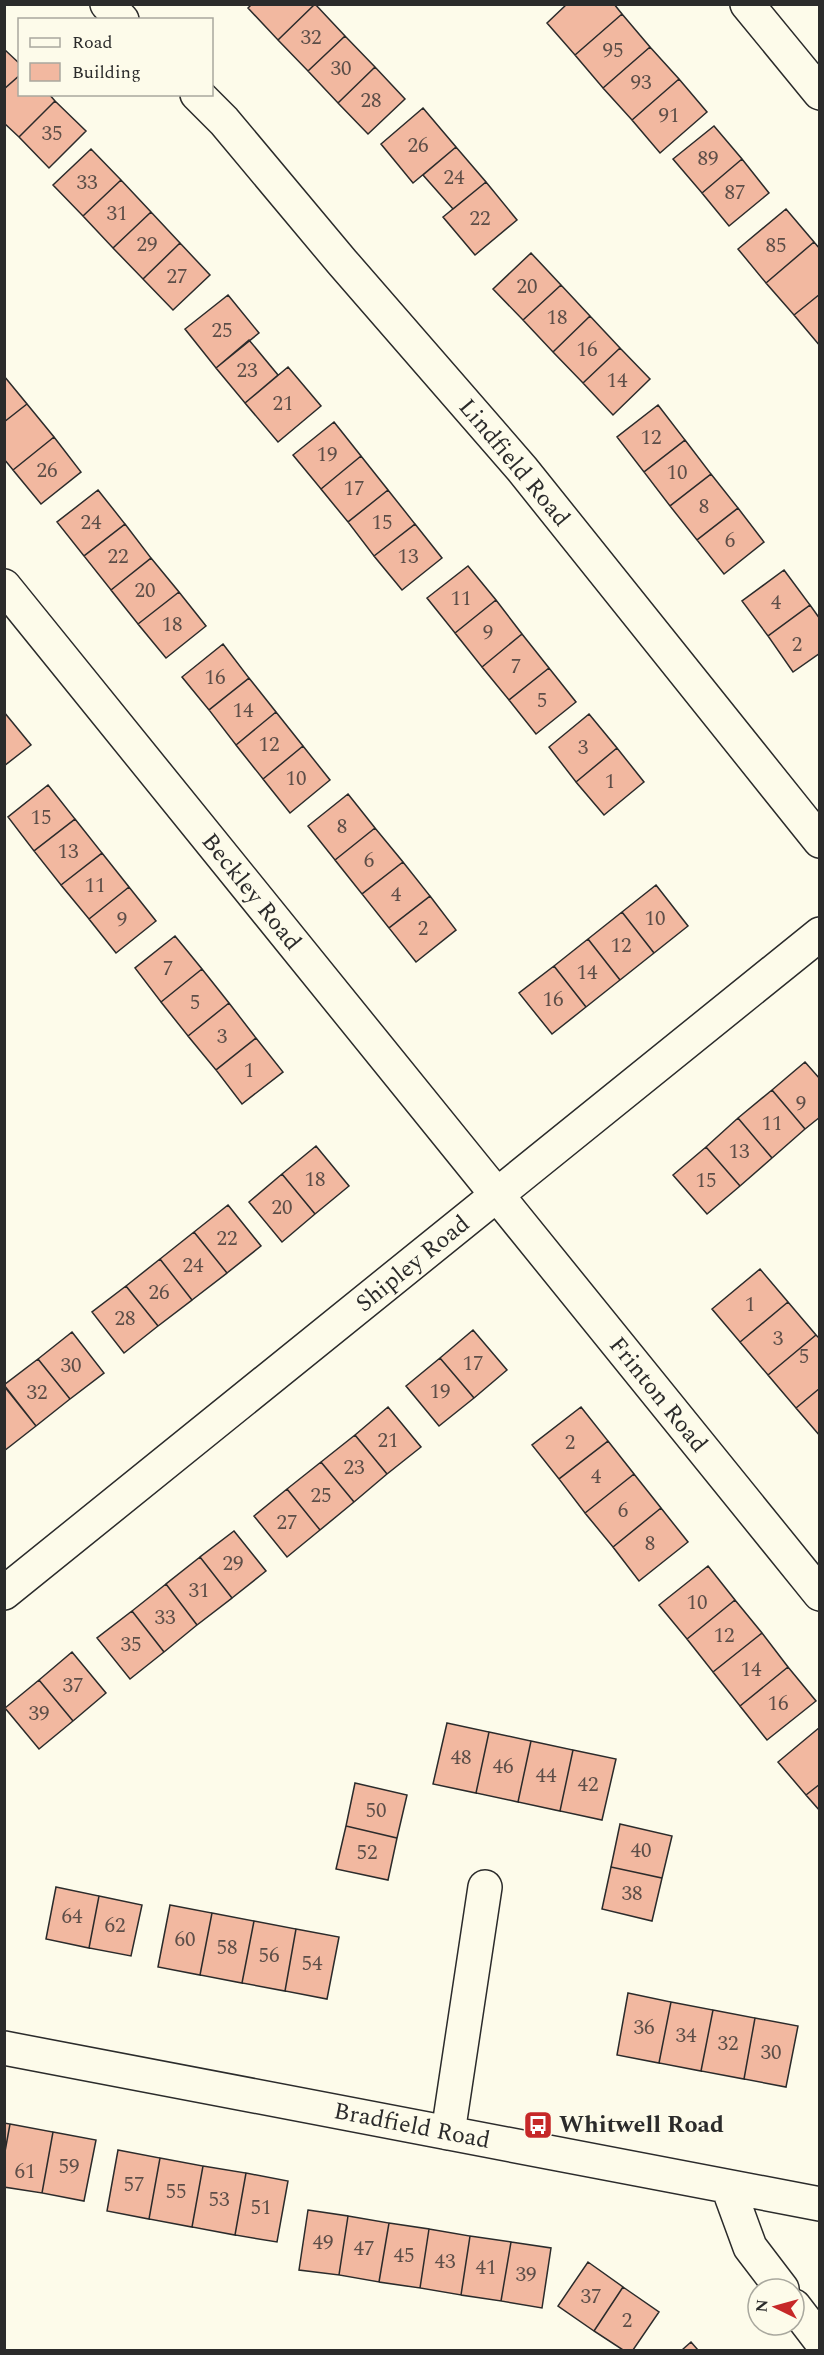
<svg xmlns="http://www.w3.org/2000/svg" width="824" height="2355" font-family="Spectral,serif">
	<style>
		.building { fill: #f2b8a0; stroke: #2b2b2b; stroke-width: 1.5 }
		.lines { fill: none; stroke-linecap: round; stroke-linejoin: round }
		.minor-casing { stroke: #2b2b2b; stroke-width: 36 }
		.minor { stroke: #fdfbea; stroke-width: 33 }
		.labels { text-anchor: middle; dominant-baseline: central; stroke-width: 4.5; stroke-linejoin: round; paint-order: stroke }
		.number-label { font-size: 21px; fill: #5d4e48 }
		.street-label { font-size: 24px; fill: #2b2b2b; stroke: #fdfbea }
		.poi-label { font-size: 24px; font-weight: bold; fill: #2b2b2b; stroke: #fdfbea; text-anchor: start }
	</style>
	<rect width="100%" height="100%" fill="#fdfbea"/>
	<!-- building -->
	<path class="building" d="M252,4H315L278,40L248,8Z
		M315,4L345,36L308,71L278,40Z
		M567,4H614L622,14L575,55L547,23Z
		M622,14L650,47L603,88L575,55Z
		M345,36L375,67L338,103L308,71Z
		M650,47L679,79L632,120L603,88Z
		M4,49L20,64V75L4,89Z
		M375,67L405,99L368,134L338,103Z
		M20,75V94H49L55,101L19,137L4,123V89Z
		M679,79L707,112L660,153L632,120Z
		M55,101L86,131L49,168L19,137Z
		M423,108L456,147L413,183L381,144Z
		M714,126L742,159L702,193L673,159Z
		M456,147L486,182L453,209L423,175Z
		M91,149L121,180L83,216L53,185Z
		M742,159L769,193L729,226L702,193Z
		M121,180L151,212L113,248L83,216Z
		M486,182L517,220L475,255L443,217Z
		M786,209L814,242L766,283L738,249Z
		M151,212L180,243L143,279L113,248Z
		M814,242L820,249V294L794,315L766,283Z
		M180,243L210,275L173,310L143,279Z
		M531,253L561,285L523,320L493,289Z
		M561,285L590,316L553,352L523,320Z
		M820,294V346L794,315Z
		M228,295L259,333L216,368L185,329Z
		M590,316L620,348L583,383L553,352Z
		M249,340L278,375L245,403L216,368Z
		M620,348L650,379L613,415L583,383Z
		M288,367L321,406L278,442L245,403Z
		M4,376L27,404L4,422Z
		M27,404L54,437L13,470L4,459V422Z
		M658,405L685,440L644,472L617,437Z
		M334,422L361,456L321,489L293,455Z
		M54,437L81,472L41,504L13,470Z
		M685,440L711,474L670,506L644,472Z
		M361,456L388,490L348,522L321,489Z
		M711,474L738,508L697,540L670,506Z
		M98,490L125,524L84,556L57,522Z
		M388,490L415,524L374,556L348,522Z
		M738,508L764,542L724,574L697,540Z
		M125,524L151,558L111,590L84,556Z
		M415,524L442,558L402,590L374,556Z
		M151,558L179,592L138,624L111,590Z
		M468,566L496,600L455,633L427,598Z
		M784,570L810,605L768,636L742,601Z
		M179,592L206,626L166,658L138,624Z
		M496,600L522,634L482,667L455,633Z
		M810,605L820,619V653L793,672L768,636Z
		M522,634L549,668L509,700L482,667Z
		M223,644L249,678L209,710L182,677Z
		M549,668L576,702L536,734L509,700Z
		M249,678L276,712L236,745L209,710Z
		M4,712L31,745L4,766Z
		M276,712L303,746L263,779L236,745Z
		M589,714L617,748L576,782L549,747Z
		M303,746L330,780L290,813L263,779Z
		M617,748L644,782L604,815L576,782Z
		M48,785L75,819L34,851L8,817Z
		M348,794L375,828L335,860L308,826Z
		M75,819L102,853L61,885L34,851Z
		M375,828L403,862L362,894L335,860Z
		M102,853L129,887L89,919L61,885Z
		M403,862L430,896L389,928L362,894Z
		M656,885L688,926L654,953L622,912Z
		M129,887L156,921L116,953L89,919Z
		M430,896L456,930L416,962L389,928Z
		M622,912L654,953L620,980L588,939Z
		M175,936L202,969L161,1002L135,968Z
		M588,939L620,980L586,1007L554,966Z
		M554,966L586,1007L552,1034L519,993Z
		M202,969L229,1003L188,1036L161,1002Z
		M229,1003L256,1038L216,1070L188,1036Z
		M256,1038L283,1072L242,1104L216,1070Z
		M805,1062L820,1079V1117L805,1129L772,1090Z
		M772,1090L805,1129L772,1158L738,1118Z
		M738,1118L772,1158L740,1186L706,1147Z
		M316,1146L349,1186L315,1214L282,1174Z
		M706,1147L740,1186L707,1214L673,1175Z
		M282,1174L315,1214L282,1242L249,1202Z
		M228,1205L261,1246L227,1273L194,1232Z
		M194,1232L227,1273L192,1300L160,1259Z
		M160,1259L192,1300L158,1326L126,1286Z
		M760,1269L788,1302L740,1342L712,1309Z
		M126,1286L158,1326L124,1353L92,1312Z
		M788,1302L816,1335L768,1375L740,1342Z
		M473,1330L507,1370L474,1398L440,1358Z
		M72,1332L104,1373L70,1399L38,1359Z
		M816,1335L820,1339V1388L796,1408L768,1375Z
		M440,1358L474,1398L439,1426L406,1386Z
		M38,1359L70,1399L36,1426L4,1385Z
		M4,1386L36,1426L4,1451Z
		M820,1388V1436L796,1408Z
		M388,1407L421,1447L387,1474L355,1435Z
		M581,1407L608,1441L559,1479L532,1445Z
		M355,1435L387,1474L354,1502L321,1462Z
		M608,1441L634,1474L585,1513L559,1479Z
		M321,1462L354,1502L320,1530L287,1489Z
		M634,1474L661,1508L613,1547L585,1513Z
		M287,1489L320,1530L287,1557L254,1516Z
		M661,1508L688,1542L639,1581L613,1547Z
		M234,1531L266,1571L232,1598L200,1557Z
		M200,1557L232,1598L197,1625L166,1584Z
		M708,1566L735,1600L687,1639L659,1605Z
		M166,1584L197,1625L164,1652L132,1611Z
		M735,1600L762,1633L713,1672L687,1639Z
		M132,1611L164,1652L130,1679L97,1638Z
		M762,1633L788,1667L740,1706L713,1672Z
		M72,1652L106,1693L73,1721L39,1680Z
		M788,1667L816,1701L767,1740L740,1706Z
		M39,1680L73,1721L39,1749L5,1708Z
		M447,1723L489,1732L476,1793L433,1784Z
		M820,1727V1784L806,1795L778,1762Z
		M489,1732L531,1741L518,1802L476,1793Z
		M531,1741L573,1750L560,1811L518,1802Z
		M573,1750L616,1759L602,1820L560,1811Z
		M355,1783L407,1795L397,1838L346,1826Z
		M820,1784V1811L806,1795Z
		M620,1824L672,1836L662,1878L611,1867Z
		M346,1826L397,1838L388,1880L336,1869Z
		M611,1867L662,1878L652,1921L602,1909Z
		M56,1887L99,1896L89,1948L46,1939Z
		M99,1896L142,1905L131,1956L89,1948Z
		M170,1905L212,1913L200,1975L158,1967Z
		M212,1913L254,1921L242,1983L200,1975Z
		M254,1921L296,1929L285,1991L242,1983Z
		M296,1929L339,1937L327,1999L285,1991Z
		M628,1993L671,2002L659,2063L617,2055Z
		M671,2002L713,2010L701,2071L659,2063Z
		M713,2010L755,2018L744,2079L701,2071Z
		M755,2018L798,2026L786,2087L744,2079Z
		M4,2123L10,2124L4,2157Z
		M10,2124L53,2132L42,2193L4,2187V2157Z
		M53,2132L96,2140L84,2201L42,2193Z
		M118,2150L160,2158L149,2219L107,2211Z
		M160,2158L203,2166L192,2227L149,2219Z
		M203,2166L246,2173L235,2235L192,2227Z
		M246,2173L288,2181L277,2242L235,2235Z
		M308,2210L348,2216L339,2275L299,2270Z
		M348,2216L389,2223L379,2282L339,2275Z
		M389,2223L429,2229L420,2288L379,2282Z
		M429,2229L470,2236L461,2295L420,2288Z
		M470,2236L511,2242L501,2301L461,2295Z
		M511,2242L551,2248L542,2308L501,2301Z
		M588,2262L623,2287L594,2331L558,2306Z
		M623,2287L659,2312L633,2350H623L594,2331Z
		M691,2342L698,2350H682Z"/>
	<g class="lines">
		<!-- minor casing -->
		<g class="minor-casing">
			<path id="minor" d="M107,4L122,20
				M747,4L820,93
				M197,94L224,121L342,262L522,469L820,841
				M4,586L820,1594
				M4,1593L820,934
				M4,2048L820,2204
				M448,2133L485,1887
				M728,2187L750,2247L782,2289
				M794,2306L820,2340"/>
		</g>
		<!-- minor -->
		<use href="#minor" class="minor"/>
	</g>
	<!-- icons -->
	<defs>
		<g id="bus-square" transform="scale(1.5)"><rect x="-9" y="-9" width="18" height="18" rx="4" fill="#c62828" stroke="#fdfbea"/><path d="M-5-6H5V4H4V6H2V4H-2V6H-4V4H-5ZM-3.5-4V0h7V-4ZM-3.5 1.2v1.5H-2V1.2ZM2 1.2v1.5H3.5V1.2Z" fill="#fff"/></g>
	</defs>
	<g fill-rule="evenodd">
		<use href="#bus-square" x="538" y="2125"/>
	</g>
	<g class="labels">
		<!-- number labels -->
		<g class="number-label">
			<text x="311" y="38">32</text>
			<text x="613" y="51">95</text>
			<text x="341" y="69">30</text>
			<text x="641" y="83">93</text>
			<text x="371" y="101">28</text>
			<text x="669" y="116">91</text>
			<text x="52" y="134">35</text>
			<text x="418" y="146">26</text>
			<text x="708" y="159">89</text>
			<text x="454" y="178">24</text>
			<text x="87" y="183">33</text>
			<text x="735" y="193">87</text>
			<text x="117" y="214">31</text>
			<text x="480" y="219">22</text>
			<text x="147" y="245">29</text>
			<text x="776" y="246">85</text>
			<text x="177" y="277">27</text>
			<text x="527" y="287">20</text>
			<text x="557" y="318">18</text>
			<text x="222" y="331">25</text>
			<text x="587" y="350">16</text>
			<text x="247" y="371">23</text>
			<text x="617" y="381">14</text>
			<text x="283" y="404">21</text>
			<text x="651" y="438">12</text>
			<text x="327" y="455">19</text>
			<text x="47" y="471">26</text>
			<text x="677" y="473">10</text>
			<text x="354" y="489">17</text>
			<text x="704" y="507">8</text>
			<text x="91" y="523">24</text>
			<text x="382" y="523">15</text>
			<text x="730" y="541">6</text>
			<text x="118" y="557">22</text>
			<text x="408" y="557">13</text>
			<text x="145" y="591">20</text>
			<text x="461" y="599">11</text>
			<text x="776" y="603">4</text>
			<text x="172" y="625">18</text>
			<text x="488" y="633">9</text>
			<text x="797" y="645">2</text>
			<text x="516" y="667">7</text>
			<text x="215" y="678">16</text>
			<text x="542" y="701">5</text>
			<text x="243" y="711">14</text>
			<text x="269" y="745">12</text>
			<text x="583" y="748">3</text>
			<text x="296" y="779">10</text>
			<text x="610" y="782">1</text>
			<text x="41" y="818">15</text>
			<text x="342" y="827">8</text>
			<text x="68" y="852">13</text>
			<text x="369" y="861">6</text>
			<text x="95" y="886">11</text>
			<text x="396" y="895">4</text>
			<text x="655" y="919">10</text>
			<text x="122" y="920">9</text>
			<text x="423" y="929">2</text>
			<text x="621" y="946">12</text>
			<text x="168" y="969">7</text>
			<text x="587" y="973">14</text>
			<text x="553" y="1000">16</text>
			<text x="195" y="1003">5</text>
			<text x="222" y="1037">3</text>
			<text x="249" y="1071">1</text>
			<text x="801" y="1104">9</text>
			<text x="772" y="1124">11</text>
			<text x="739" y="1152">13</text>
			<text x="315" y="1180">18</text>
			<text x="706" y="1181">15</text>
			<text x="282" y="1208">20</text>
			<text x="227" y="1239">22</text>
			<text x="193" y="1266">24</text>
			<text x="159" y="1293">26</text>
			<text x="750" y="1305">1</text>
			<text x="125" y="1319">28</text>
			<text x="778" y="1339">3</text>
			<text x="804" y="1357">5</text>
			<text x="473" y="1364">17</text>
			<text x="71" y="1366">30</text>
			<text x="440" y="1392">19</text>
			<text x="37" y="1393">32</text>
			<text x="388" y="1441">21</text>
			<text x="570" y="1443">2</text>
			<text x="354" y="1468">23</text>
			<text x="596" y="1477">4</text>
			<text x="321" y="1496">25</text>
			<text x="623" y="1511">6</text>
			<text x="287" y="1523">27</text>
			<text x="650" y="1544">8</text>
			<text x="233" y="1564">29</text>
			<text x="199" y="1591">31</text>
			<text x="697" y="1603">10</text>
			<text x="165" y="1618">33</text>
			<text x="724" y="1636">12</text>
			<text x="131" y="1645">35</text>
			<text x="751" y="1670">14</text>
			<text x="73" y="1686">37</text>
			<text x="778" y="1704">16</text>
			<text x="39" y="1714">39</text>
			<text x="461" y="1758">48</text>
			<text x="503" y="1767">46</text>
			<text x="546" y="1776">44</text>
			<text x="588" y="1785">42</text>
			<text x="376" y="1811">50</text>
			<text x="641" y="1851">40</text>
			<text x="367" y="1853">52</text>
			<text x="632" y="1894">38</text>
			<text x="72" y="1917">64</text>
			<text x="115" y="1926">62</text>
			<text x="185" y="1940">60</text>
			<text x="227" y="1948">58</text>
			<text x="269" y="1956">56</text>
			<text x="312" y="1964">54</text>
			<text x="644" y="2028">36</text>
			<text x="686" y="2036">34</text>
			<text x="728" y="2044">32</text>
			<text x="771" y="2053">30</text>
			<text x="69" y="2167">59</text>
			<text x="25" y="2172">61</text>
			<text x="134" y="2185">57</text>
			<text x="176" y="2192">55</text>
			<text x="219" y="2200">53</text>
			<text x="261" y="2208">51</text>
			<text x="323" y="2243">49</text>
			<text x="364" y="2249">47</text>
			<text x="404" y="2256">45</text>
			<text x="445" y="2262">43</text>
			<text x="486" y="2268">41</text>
			<text x="526" y="2275">39</text>
			<text x="591" y="2297">37</text>
			<text x="627" y="2321">2</text>
		</g>
		<!-- street labels -->
		<g class="street-label">
			<text transform="translate(514 463) rotate(50)">Lindfield Road</text>
			<text transform="translate(251 892) rotate(51)">Beckley Road</text>
			<text transform="translate(413 1264) rotate(-39)">Shipley Road</text>
			<text transform="translate(658 1395) rotate(51)">Frinton Road</text>
			<text transform="translate(412 2126) rotate(11)">Bradfield Road</text>
		</g>
		<!-- poi labels -->
		<g class="poi-label">
			<text x="559" y="2125">Whitwell Road</text>
		</g>
	</g>
	<!-- border -->
	<rect width="824" height="2355" fill="none" stroke="#2b2b2b" stroke-width="12"/>
	<!-- legend -->
	<rect x="18" y="18" width="195" height="78" fill="#fdfbea" stroke="#a9a89e" stroke-width="1.5"/>
	<rect x="30" y="38" width="30" height="9" fill="#fdfbea" stroke="#a9a89e" stroke-width="1.5"/>
	<text x="72" y="48" font-size="18" fill="#2b2b2b">Road</text>
	<rect x="30" y="63" width="30" height="18" fill="#f2b8a0" stroke="#a9a89e" stroke-width="1.5"/>
	<text x="72" y="78" font-size="18" fill="#2b2b2b">Building</text>
	<!-- north arrow -->
	<g transform="translate(776 2307) rotate(275)"><circle r="28" fill="#fdfbea" stroke="#a9a89e" stroke-width="1.5"/>
	<path d="M0-4.5L10 22L0 15L-10 22Z" fill="#c62828"/>
	<text y="-9" font-size="16" font-weight="bold" text-anchor="middle" fill="#2b2b2b">N</text>
	</g>
</svg>
